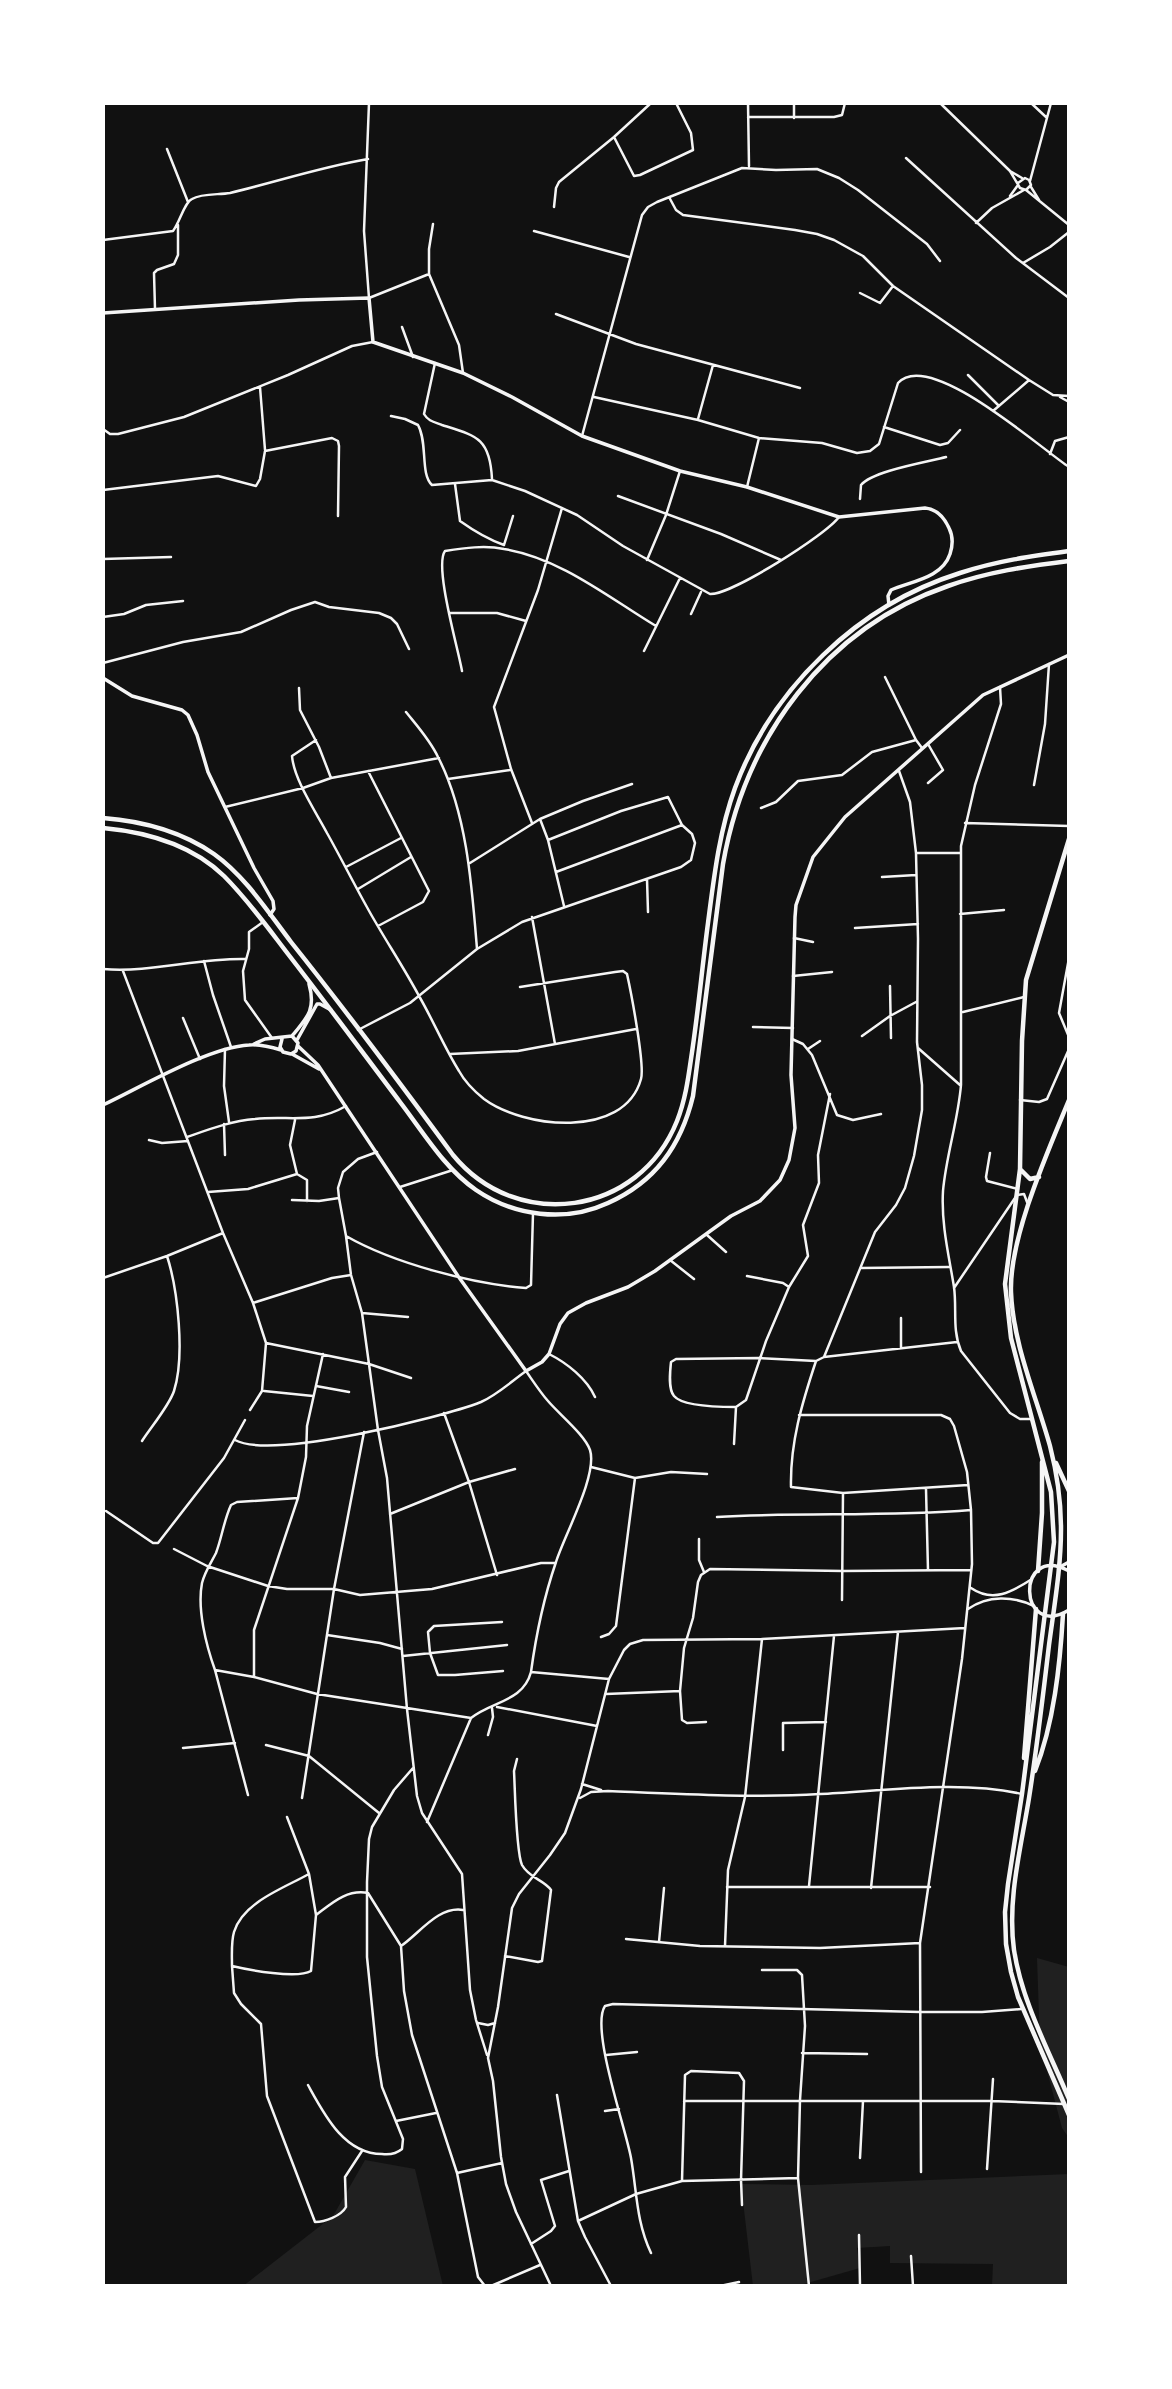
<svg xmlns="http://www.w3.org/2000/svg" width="1172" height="2389" font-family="'IBM Plex Sans',sans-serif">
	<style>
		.green { fill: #202020 }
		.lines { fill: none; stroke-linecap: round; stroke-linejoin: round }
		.minor { stroke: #f5f5f5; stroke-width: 2.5 }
		.tertiary { stroke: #f5f5f5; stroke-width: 3.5 }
		.secondary { stroke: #f5f5f5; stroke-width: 3.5 }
		.primary { stroke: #f5f5f5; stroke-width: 4.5 }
		.trunk { stroke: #f5f5f5; stroke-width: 4.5 }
	</style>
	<rect width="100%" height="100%" fill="#111"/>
	<!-- green -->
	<path class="green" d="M1037,1958L1069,1967V2138L1062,2128L1040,2044Z
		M365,2160L415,2169L443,2286H243L333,2216Z
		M1069,2174V2286H992L993,2264L890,2263V2246L857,2248L860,2268L797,2286H753L741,2184L811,2185Z"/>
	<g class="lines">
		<!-- minor -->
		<path class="minor" d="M369,103L364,231L369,298L429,274L459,345L463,373
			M748,103L749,166
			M794,103V118
			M940,103L1010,171L1020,188L1026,190L1031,185L1029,180L1025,178L1018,183
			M1031,103L1046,117
			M748,117H834L842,115L845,103
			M614,137L634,176L640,175L693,150L691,133L676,103
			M167,149L188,202
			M906,158L1016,258L1069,298
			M1010,171L1022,178
			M1030,181L1051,103
			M1031,187L1039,200
			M1026,190L1069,225
			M1010,196L1018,185
			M669,197L676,210L683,215L795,230L817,234L834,240L863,256L893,286L1029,380L1053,395L1069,396
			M554,207L556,188L559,182L614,137L651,103
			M976,223L992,208L1024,190
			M534,231L629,257
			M103,240L173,231C180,222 184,203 192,199C202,193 219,195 230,193C276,182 321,167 368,159
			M1023,263L1050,247L1069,232
			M429,274V249L433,224
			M860,293L880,303L893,286
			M155,309L154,273L157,270L174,264L178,255V225
			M556,314L636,344L800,388
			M402,327L413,357
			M435,363L424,414C428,421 434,422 442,425C477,436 490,438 492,479
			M968,375L999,406
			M260,387L265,450
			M594,397L698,420L759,438L822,443L857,453L870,451L879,444L898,383C929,348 1040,448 1069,467
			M1060,397L1069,402
			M993,411L1028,381
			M391,416L405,419L418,425C428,443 420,474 432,485L492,480L525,491L577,515L623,546L710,594C731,595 826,535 839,517
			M698,419L713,365
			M884,427L940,445L948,443L960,430
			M103,429L110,434H118L184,417L288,375L352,346L373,342
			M582,436L642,215L648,207L657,202L742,168L776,170L817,169L839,178L858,190L927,244L940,261
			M1050,454L1055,441L1069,437
			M455,484L460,521C474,531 487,539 504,545
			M747,487L759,438
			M103,490L218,476L256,486L260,479L265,451L332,438L338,441L339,446L338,516
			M618,496L721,534L781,560
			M860,499L861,485C872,471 927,462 946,457
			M504,545L513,516
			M103,559L171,557
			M647,560L666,515L680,471
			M450,613H497L526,621
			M691,614L701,592
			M103,617L124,614L146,605L183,601
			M644,651L680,578
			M103,663L183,642L241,632L291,610L315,602L329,607L379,613L391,618L397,624L409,649
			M462,671C458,648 434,566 445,551C464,548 485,545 504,549C560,558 608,597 656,626
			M885,677L916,740L922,748
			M1000,687L1001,704L975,785L961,846V1085C958,1121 946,1156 943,1191C941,1224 949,1256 954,1287C957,1309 952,1330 961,1351L1010,1413L1020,1419H1032
			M299,688L300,710L319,747L331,778
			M406,712C418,727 430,740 438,757C467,813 472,887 477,949
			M316,740L292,756C294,780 316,812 327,833C341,858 354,884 368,909C384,938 403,966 419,996C433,1020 444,1047 459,1071C465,1082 474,1091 484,1099C523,1128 624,1140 641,1079C645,1065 631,992 627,974L623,971L615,972L520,987
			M928,744L943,770L928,783
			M368,771L429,891L423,902L378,926
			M448,779L510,770
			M1034,785L1045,724L1049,664
			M225,807L303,788L331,778L439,758
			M761,808L776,802L798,781L842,775L872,752L916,740
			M540,819L548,840L564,906
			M532,823L511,769L494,707L538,590L562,508
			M965,823L1069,826
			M916,853H961
			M470,863L540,819L583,801L632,784
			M346,867L401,838
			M556,872L682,825
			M882,877L916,875
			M647,879L648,912
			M358,889L411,857
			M960,914L1004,910
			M532,917L555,1044
			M263,922L249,932V949L243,971L245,1000L272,1038
			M855,928L918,924
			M794,938L813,942
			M1069,958L1059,1013L1069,1037
			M204,961L213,995L231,1047
			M103,969C151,973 197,958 245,959
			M123,971L223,1233L253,1303L266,1343L262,1391L250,1410
			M793,976L832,972
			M890,986L891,1038
			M963,1012L1024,997
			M183,1018L200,1059
			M753,1027L793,1028
			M358,1030L410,1003L477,949L522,922L681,867L691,860L695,843L692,834L682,825L668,797L621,811L548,840
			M862,1036L890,1016L916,1002
			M792,1039L803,1044L812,1055L837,1115L853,1120L881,1114
			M918,1048L960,1085
			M225,1049L224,1086L229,1122
			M808,1049L820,1041
			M450,1054L518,1051L636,1029
			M1020,1100L1039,1102L1047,1099L1069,1049
			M295,1120L290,1145L297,1174
			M224,1124L225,1155
			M187,1137C210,1129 231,1121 255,1119C289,1115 313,1125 346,1106
			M149,1140L162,1143L188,1141
			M377,1152L358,1159L343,1172L338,1188L339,1198L346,1236L351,1275L362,1313L378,1430L387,1478L407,1709L417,1796L422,1813L462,1874L470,1990L476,2020L487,2055
			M990,1153L986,1177L987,1181L1018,1189
			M400,1187L453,1170
			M208,1192L248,1189L297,1174L307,1180V1201
			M292,1200L319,1201L339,1198
			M707,1235L726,1252
			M346,1236C393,1263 472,1284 526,1288L531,1285L533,1213
			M670,1260L694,1279
			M861,1268L949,1267
			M747,1276L783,1283L789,1287L766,1341L746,1400L736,1407C723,1407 683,1407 674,1396C668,1389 670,1372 671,1362L676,1359L759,1358L816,1361L824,1357L957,1342
			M103,1278L167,1256L223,1233
			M789,1287L808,1256L803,1225L819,1183L818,1155L830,1094
			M954,1288L1017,1195L1024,1194L1027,1202
			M253,1303L332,1278L351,1275
			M362,1313L408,1317
			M901,1318V1348
			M266,1343L369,1364L411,1378
			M323,1354L307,1426L306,1457L298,1498L254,1630V1677L317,1694L471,1718
			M549,1354C567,1363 587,1379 595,1397
			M824,1357L875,1232L896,1205L905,1188L914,1156L922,1110V1085L917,1042L918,939L916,853L910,802L899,771
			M816,1361C802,1403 790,1443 791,1487L843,1493L968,1485
			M316,1386L349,1392
			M264,1391L313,1396
			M444,1413L469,1482L497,1575
			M799,1415H941L950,1419L954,1426L967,1472L971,1510L972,1564L962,1659L920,1943L921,2172
			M235,1440C271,1460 440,1418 481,1402C497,1395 512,1381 526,1371C533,1381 540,1392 548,1401C559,1414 585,1435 590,1450C598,1475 564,1536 556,1562C544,1597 536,1635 531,1672
			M142,1441C151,1427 169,1406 174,1391C185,1357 178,1290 167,1256
			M734,1444L736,1407
			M591,1467L635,1478L671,1472L707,1474
			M926,1489L928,1570
			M106,1511L153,1543H158L224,1458L245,1420
			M390,1514L469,1482L515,1469
			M717,1517C802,1512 887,1517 971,1510
			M699,1539V1560L704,1572
			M174,1549L207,1566L268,1586L287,1589H334L360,1595L432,1589L541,1563H555
			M971,1588C993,1603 1012,1592 1032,1579
			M842,1600L843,1493
			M968,1609C988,1595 1013,1596 1034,1606
			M502,1622L434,1626L428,1632L430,1653L438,1675H455L503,1671
			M327,1635L380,1643L402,1649
			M601,1637L609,1634L616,1626L635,1478
			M403,1656L507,1645
			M215,1670L248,1795
			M254,1677L215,1670C206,1645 197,1609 202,1583C205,1571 211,1563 216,1553C222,1537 224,1520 231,1505L237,1502L298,1498
			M680,1691L682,1720L687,1723L706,1722
			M606,1694L680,1691L684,1648L693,1618L698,1582L701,1575L710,1569L843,1571L971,1570
			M497,1707L597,1726
			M488,1735L493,1717L492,1708
			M266,1745L309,1756L379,1813
			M183,1748L235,1743
			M783,1750V1723L826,1722
			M582,1784L601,1790
			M302,1798L334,1589L364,1432
			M580,1798L591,1792L608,1791C679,1794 749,1798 820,1794C882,1791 962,1780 1022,1794
			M287,1817L309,1874L316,1915L311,1971C297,1979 249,1970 232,1966C232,1955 231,1942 234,1932C243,1902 284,1888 309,1874
			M427,1822L471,1718C492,1701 523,1702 531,1672L609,1679
			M809,1886L834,1636
			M727,1887H930
			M871,1888L898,1632
			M463,1910C438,1906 420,1933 401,1946L404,1991L412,2035L457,2173L478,2277L485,2286
			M316,1915C332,1903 347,1889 368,1893L401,1946
			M626,1939L700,1946L820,1948L920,1943
			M659,1942L664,1888
			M725,1946L728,1870L745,1797L762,1639
			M505,1956L538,1962L542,1961L551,1890C544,1880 529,1878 522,1865C516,1852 515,1789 514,1771L517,1759
			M232,1966L234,1993L241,2004L261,2024L267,2096L315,2222C325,2222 341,2216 346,2207L345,2177L362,2151
			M762,1970H797L802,1975L805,2026L800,2100L798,2178L809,2286
			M478,2023L488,2025L495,2023
			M802,2053L867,2054
			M606,2055L637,2052
			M308,2085C324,2114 344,2154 382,2154C390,2155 396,2154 402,2149L403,2139L382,2087L377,2056L367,1957V1882L369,1839L372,1827L394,1790L413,1768
			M557,2095L578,2221L585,2237L611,2286
			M684,2101H992L1064,2104
			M605,2111L619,2109
			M396,2121L436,2113
			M860,2158L863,2101
			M987,2169L993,2079
			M457,2173L502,2163
			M682,2181L685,2075L691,2071L739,2073L744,2081L741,2180L742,2205
			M578,2221L636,2194L682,2181L798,2178
			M859,2235L860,2286
			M531,2244L551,2231L555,2226L541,2180L569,2171
			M651,2253C636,2221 637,2192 631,2158C626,2129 590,2028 605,2006L613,2004L920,2012H982L1021,2009
			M911,2256L913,2286
			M491,2286L540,2265
			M551,2286L516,2212L506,2184L501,2157L493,2081L488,2058L498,2007L512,1908L519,1894L550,1855L565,1833L581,1789L609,1679L624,1650L630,1644L643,1640L762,1639L965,1628
			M720,2286L739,2282"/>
		<!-- tertiary -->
		<path class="tertiary" d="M103,313L299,300L369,298L373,342L463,373L512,397L582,436L680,471L747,487L839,517L925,508C936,509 944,517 949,528C953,536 953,545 950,554C942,578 912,581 891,590L888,596L889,605
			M103,678L132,696L182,710L188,715L197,735L208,772L254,868L273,901L274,909L270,915
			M292,1036C308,1017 316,1009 309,984
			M297,1040L317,1004H320L331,1010
			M254,1044L265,1039L292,1036L298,1043L296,1051L291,1054L283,1052L280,1047L282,1039
			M298,1046L318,1065L458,1276L526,1371L542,1362L549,1354L560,1324L568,1313L586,1303L628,1287L655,1271L731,1216L760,1201L780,1180L789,1160L795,1128L791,1075L795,917L796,905L813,857L845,817L983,695L1069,655
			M292,1054L319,1069
			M103,1105C141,1087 209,1047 249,1045C259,1044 271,1047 281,1050
			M1060,1567L1069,1562"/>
		<!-- secondary -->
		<path class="secondary" d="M1069,1571C1015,1542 1018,1641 1069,1610"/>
		<!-- primary -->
		<path class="primary" d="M1069,839L1026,980L1022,1041L1020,1169L1005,1284L1011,1338L1051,1492L1054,1542L1022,1794L1008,1884L1005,1912L1006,1944L1011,1972L1018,1997L1069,2115
			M1069,1100C1048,1151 1009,1238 1011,1292C1013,1344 1036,1396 1050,1446C1057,1473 1061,1501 1061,1529C1061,1568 1054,1607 1049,1645C1043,1696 1037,1747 1029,1798C1021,1848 1007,1899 1014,1950C1022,2002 1049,2051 1069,2099
			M1021,1170L1030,1179L1039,1177
			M1056,1463L1069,1491
			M1038,1571L1042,1513V1462
			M1024,1758L1036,1609
			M1035,1771C1054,1723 1060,1665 1063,1614"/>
		<!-- trunk -->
		<path class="trunk" d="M103,818C142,821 181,831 214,854C245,876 268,912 291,942C347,1012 400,1083 453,1155C517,1233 639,1216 677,1121C685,1101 688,1080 691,1059C698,1014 702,968 708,923C714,877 719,832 735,788C772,688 858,605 960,573C996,561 1032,556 1069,551
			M103,828C146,832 192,845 224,876C248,900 268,928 288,954C326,1003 363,1053 400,1102C423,1132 445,1169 476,1190C514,1216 565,1223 608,1203C655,1182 681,1146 693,1096L723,864C745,738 825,628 948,586C987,572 1028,566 1069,561"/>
	</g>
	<!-- border -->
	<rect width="1172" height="2389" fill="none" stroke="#ffffff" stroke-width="210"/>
</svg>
